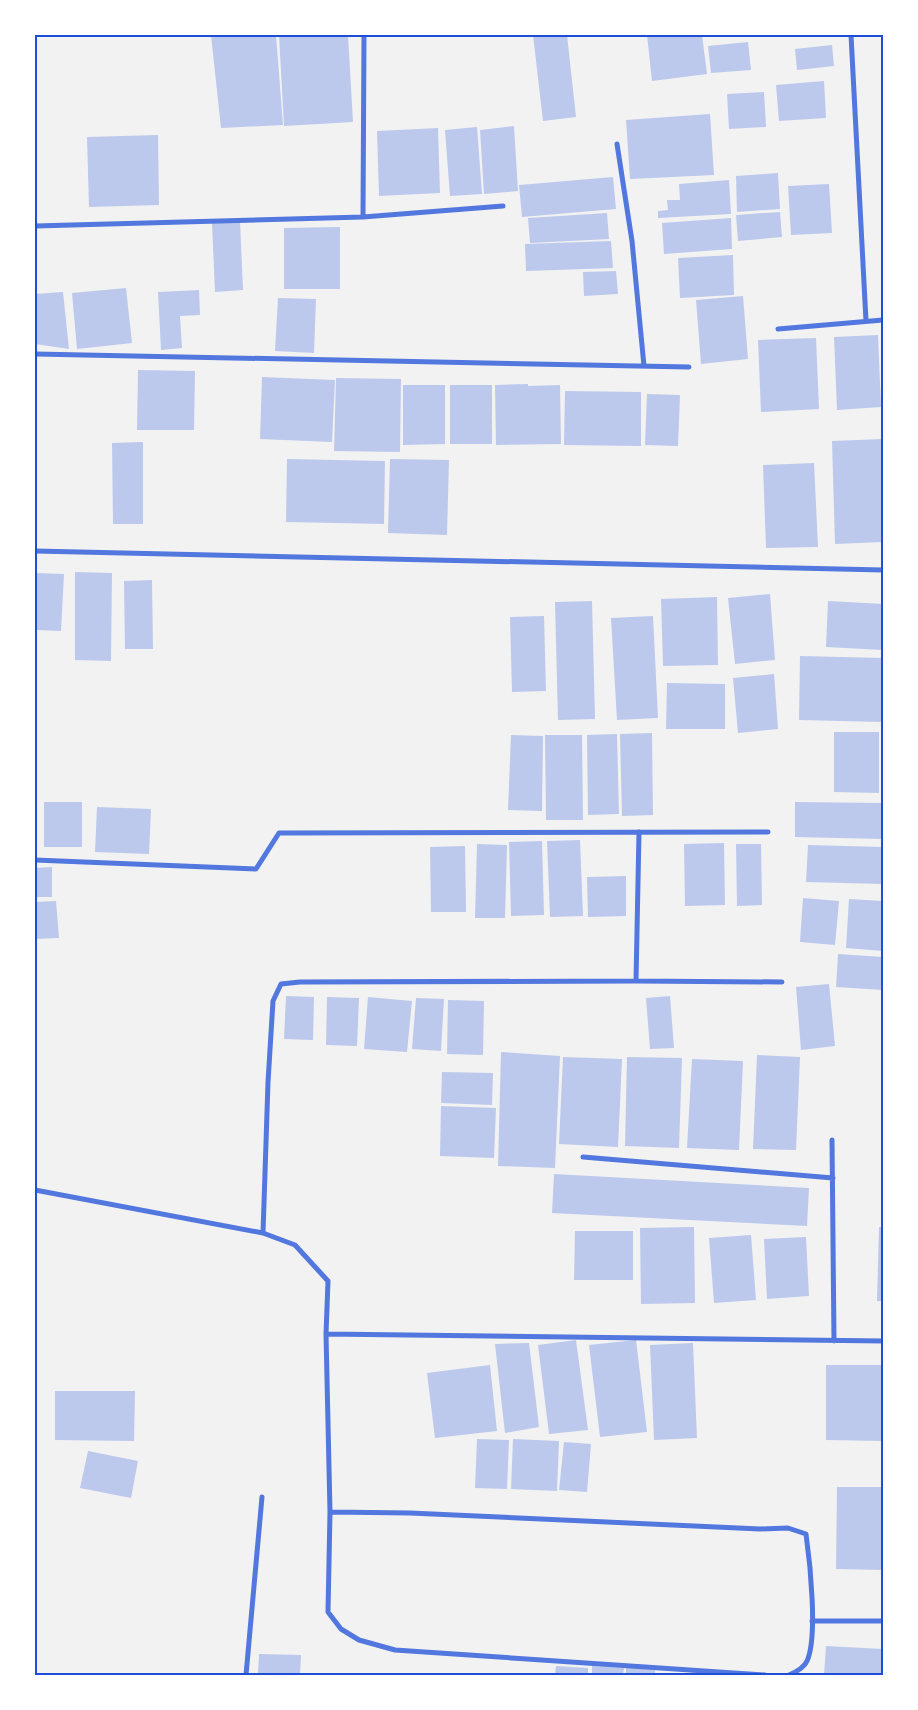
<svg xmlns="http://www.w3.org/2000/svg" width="918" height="1710" font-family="Jost,sans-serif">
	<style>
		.building { fill: #bdc9ec }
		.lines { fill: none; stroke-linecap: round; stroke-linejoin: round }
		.minor { stroke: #5277de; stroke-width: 5 }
		.neatline { fill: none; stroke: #1d4ed8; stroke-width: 2 }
	</style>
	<rect width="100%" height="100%" fill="#f2f2f2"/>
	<!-- building -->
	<path class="building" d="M211,35H276L283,125L221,128Z
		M279,35H348L353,122L284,126Z
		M533,35H567L576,117L543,121Z
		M647,35H702L707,74L652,81Z
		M748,42L751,70L711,73L708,46Z
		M832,45L834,66L797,70L795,49Z
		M824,81L826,118L779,121L776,85Z
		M764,92L766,127L729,129L727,94Z
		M710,114L714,175L630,179L626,120Z
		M514,126L518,191L484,194L480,130Z
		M477,127L482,194L450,196L445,130Z
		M438,128L440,193L379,196L377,131Z
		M158,135L159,205L89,207L87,137Z
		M778,173L780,209L737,212L736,176Z
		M613,177L616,209L522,217L519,185Z
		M729,180L731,214L658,218V211L668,210L667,200H680L679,184Z
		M829,184L832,233L791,235L788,186Z
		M780,212L782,237L738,241L736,215Z
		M607,213L609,239L530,243L528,218Z
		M731,218L732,249L664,254L662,223Z
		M240,221L243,290L215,292L212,223Z
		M340,227V289H284V228Z
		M611,241L613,268L526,271L525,244Z
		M733,255L734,295L680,298L678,258Z
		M616,271L618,294L584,296L583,272Z
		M126,288L132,343L77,349L72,293Z
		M199,290L200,315L180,316L182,348L161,350L158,292Z
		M63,292L69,349L35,344V294Z
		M743,296L748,359L701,364L696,300Z
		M278,298L316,299L314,353L275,351Z
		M878,335L881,407L837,410L834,337Z
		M816,338L819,409L761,412L758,340Z
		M138,370L195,371L194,430H137Z
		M262,377L335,380L332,442L260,439Z
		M336,378L401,379L400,452L334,451Z
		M528,384V386L560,385L561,444L496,445L495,385Z
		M403,385H445V444L403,445Z
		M450,385H492V444H450Z
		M565,391L641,392V446L564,445Z
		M647,394L680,395L678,446L645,445Z
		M883,439V542L835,544L832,441Z
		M143,442V524H113L112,443Z
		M287,459L385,461L384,524L286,522Z
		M390,459L449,460L447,535L388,533Z
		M814,463L818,547L766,548L763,465Z
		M75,572L112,573L111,661L75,660Z
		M35,573L64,574L61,631L35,630Z
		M152,580L153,649H125L124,581Z
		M770,594L775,660L735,664L728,598Z
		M717,597L718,665L663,666L661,599Z
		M592,601L595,719L558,720L555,602Z
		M828,601L883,604V650L826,647Z
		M544,616L546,691L512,692L510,617Z
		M653,616L658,718L617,720L611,618Z
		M800,656L883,658V722L799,720Z
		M774,674L778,729L738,733L733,678Z
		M667,683L725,684V729H666Z
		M834,732H879V793L834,792Z
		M652,733L653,815L622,816L620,734Z
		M617,734L619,814L588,815L587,735Z
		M511,735L543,736L542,811L508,810Z
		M545,735H582L583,820H546Z
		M44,802H82V847H44Z
		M795,802L883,803V839L795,837Z
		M97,807L151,809L149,854L95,852Z
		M580,840L583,916L550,917L547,841Z
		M542,841L544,915L511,916L509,842Z
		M724,843L725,905L685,906L684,844Z
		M477,844L507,845L505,918H475Z
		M736,844H761L762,905L737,906Z
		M808,845L883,847V884L806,882Z
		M465,846L466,912H431L430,847Z
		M52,867V897H35V868Z
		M626,876V916L588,917L587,877Z
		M803,898L839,901L835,945L800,942Z
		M849,899L883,901V951L846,948Z
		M56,901L59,938L35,939V902Z
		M838,954L883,957V990L836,987Z
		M829,984L835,1046L801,1050L796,987Z
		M286,996L314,997L313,1040L284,1039Z
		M670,996L674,1048L650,1049L646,998Z
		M327,997L359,998L357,1046L326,1045Z
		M368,997L412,1001L407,1052L364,1049Z
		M416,998L444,999L441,1051L412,1049Z
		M448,1000L484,1001L483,1055L447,1054Z
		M501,1052L560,1056L555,1168L498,1166Z
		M757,1055L800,1057L796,1150L753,1149Z
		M563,1057L622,1059L618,1147L559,1144Z
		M627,1057L682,1058L679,1148L625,1146Z
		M692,1059L743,1061L739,1150L687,1148Z
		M442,1072L493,1073L492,1105L441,1103Z
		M441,1106L496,1108L494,1158L440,1156Z
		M554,1174L809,1188L807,1226L552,1213Z
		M694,1227L695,1303L641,1304L640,1228Z
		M879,1227H883V1301H877Z
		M575,1231H633V1280H574Z
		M751,1235L756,1300L714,1303L709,1238Z
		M806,1237L809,1296L767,1299L764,1239Z
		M576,1340L588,1430L549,1434L538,1345Z
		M636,1340L647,1432L600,1437L589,1345Z
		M529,1343L539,1427L505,1433L495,1344Z
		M693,1343L697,1438L654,1440L650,1345Z
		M490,1365L497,1431L435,1438L427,1373Z
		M826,1365H883V1441L826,1440Z
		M55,1391H135L134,1441L55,1440Z
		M477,1439L509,1440L507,1489L475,1488Z
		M513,1439L559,1441L557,1491L511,1489Z
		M564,1442L591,1444L587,1492L559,1490Z
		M88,1451L138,1461L131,1498L80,1488Z
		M837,1487H883V1570L836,1569Z
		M826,1646L883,1649V1675H824Z
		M259,1654L301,1655L300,1675H258Z
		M556,1666L588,1668V1675H555Z
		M592,1666L624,1668L623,1675H592Z
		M626,1668L655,1670V1675H626Z
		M692,1671L715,1672V1675H692Z"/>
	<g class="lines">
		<!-- minor -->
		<path class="minor" d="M851,35L866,321
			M617,144L632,241L644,366
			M363,217L364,35
			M35,226L363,217L503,206
			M778,329L883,320
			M35,354L689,367
			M35,551L883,570
			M35,860L256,869L279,833L768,832
			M636,981L639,832
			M832,1140L834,1341
			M583,1157L833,1178
			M35,1190L263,1233L295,1245L328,1281L326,1334L883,1341
			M263,1233L268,1082L273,1001L281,984L300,982L636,981L782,982
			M326,1334L330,1512L328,1612L341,1629L359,1640L395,1650L765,1675
			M330,1512L410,1513L760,1529L788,1528L806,1534C810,1562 818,1637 807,1661C804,1668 796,1672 789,1675
			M812,1621H883
			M246,1675L262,1497"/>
	</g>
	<!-- border -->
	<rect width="918" height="1710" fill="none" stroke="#ffffff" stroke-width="72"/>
	<rect x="36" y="36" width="846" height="1638" class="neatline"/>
</svg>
